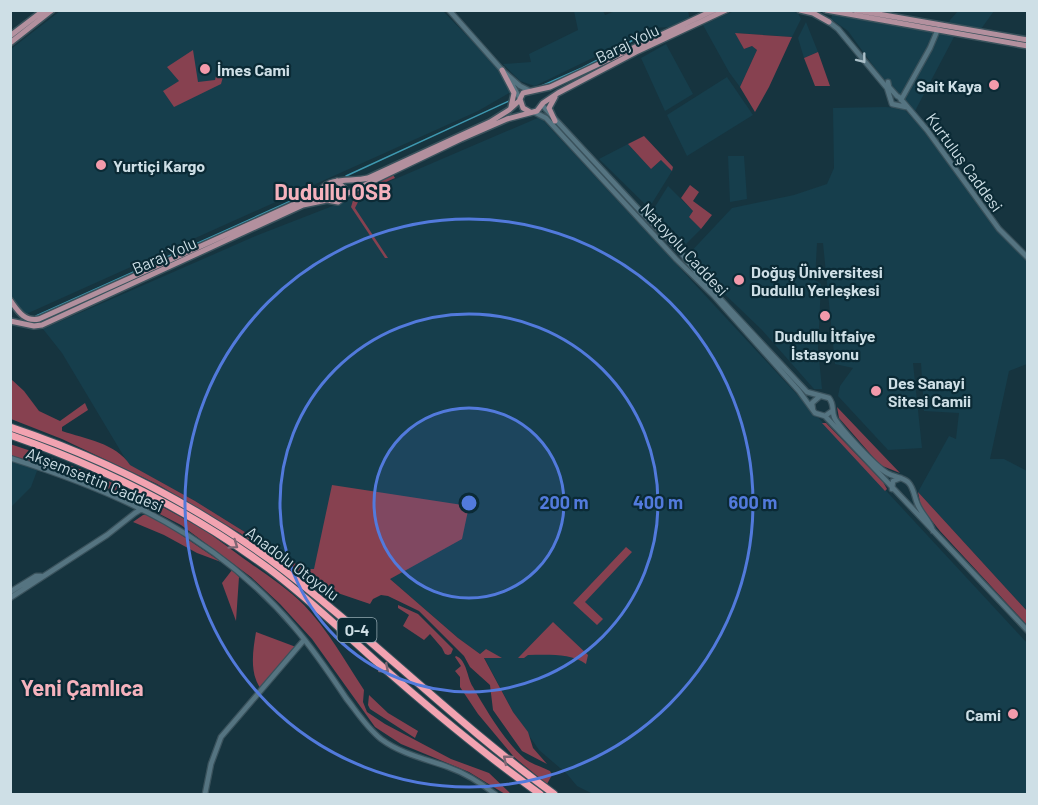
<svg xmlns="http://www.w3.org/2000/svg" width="1038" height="805" font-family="Barlow,sans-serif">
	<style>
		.built { fill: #163e4c }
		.green { fill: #874150 }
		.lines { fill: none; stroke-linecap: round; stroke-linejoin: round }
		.stream { stroke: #3e98b0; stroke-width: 1.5 }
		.secondary-casing { stroke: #3a525c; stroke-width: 7 }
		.primary-casing { stroke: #3a525c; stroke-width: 8 }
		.motorway-casing { stroke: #3a525c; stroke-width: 9 }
		.secondary { stroke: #557481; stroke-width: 4.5 }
		.primary { stroke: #b3909e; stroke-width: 5 }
		.motorway { stroke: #f2a3b1; stroke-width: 7 }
		.oneway { stroke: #aabfc8 }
		.oneway2 { stroke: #7e6673 }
		.ring { fill: none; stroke: #527adc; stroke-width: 3 }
		.poi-dot { fill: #f39aab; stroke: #0b2a35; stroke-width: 2 }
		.labels { text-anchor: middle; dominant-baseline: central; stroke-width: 4.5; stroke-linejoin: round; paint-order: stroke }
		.shield { fill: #0b2a35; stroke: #94a9b1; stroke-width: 1.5 }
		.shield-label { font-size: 15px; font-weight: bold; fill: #cedfe6 }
		.street-label { font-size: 16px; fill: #cedfe6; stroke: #0b2a35 }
		.poi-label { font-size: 16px; font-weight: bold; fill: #cedfe6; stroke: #0b2a35; text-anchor: start }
		.district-label { font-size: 22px; font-weight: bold; fill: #f5b2bd; stroke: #0b2a35 }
		.centre { fill: #527adc; stroke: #0b2a35; stroke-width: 3 }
		.ring-label { font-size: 18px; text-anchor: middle; font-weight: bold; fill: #527adc; stroke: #0b2a35; stroke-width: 4.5; stroke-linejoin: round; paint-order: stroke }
	</style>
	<rect width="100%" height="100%" fill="#16343f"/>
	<!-- built -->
	<path class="built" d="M618,10L688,11L690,20L673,27L647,28L613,48L535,86L520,81L503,64L531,62L529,54L578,30L574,11H603L605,15Z
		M60,11H443L500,70L511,92L478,111L24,315L11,297V49Z
		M734,11H792L798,13L801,19L792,37L736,33L744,49L752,46L757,50L740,87L729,72L703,25Z
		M958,11H994L981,29L949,24L950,20Z
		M832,15L955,35L915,111L880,75L848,31L831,19Z
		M806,22L818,52L804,58L798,38Z
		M666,44L693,94L665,111L641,58Z
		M727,77L753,115L687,156L667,115Z
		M884,107L903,108L920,126L995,229L1027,261V364L1009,371L990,459H1004L1027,471V611L918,492L949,436L956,439L959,413L924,411L921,363H913L922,448L888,450L838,396L840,386L853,368L835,364L823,243H817L815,280L821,284L818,348L822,389H814L762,330L686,257L732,208L794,195L827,184L834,168L833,108Z
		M540,117L1027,643V794H593L577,786L567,774L539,750L513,712L484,657L486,649L480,654L458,638L389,578L304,569L195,501L129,465L62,353L43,329L258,235L330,207Z
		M628,144L651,169L661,160L672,171L649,208L599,159Z
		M728,156H744L747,199L730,202Z
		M668,186L693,211L689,217L701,229L686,244L653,210Z
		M10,461L38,468L31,487L11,507Z"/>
	<!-- green -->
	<path class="green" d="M735,33L792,37L769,87L755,112L740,87L757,50L752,46L744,49Z
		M193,50L198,82L215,80L218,68L223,77L221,84L174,107L163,91L179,81L167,67Z
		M818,52L830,86H815L804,58Z
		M644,136L673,167L672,171L661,160L651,169L628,144Z
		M392,173L395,178L363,192L355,208L388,258H385L351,207L355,194Z
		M690,185L699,192L693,201L712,215L701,229L689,217L693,211L681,198Z
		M11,379L24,391L39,411L60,421L85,403L88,410L62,427V431C85,439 116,443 130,465L195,501L304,569H314L332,485L469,506L462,539L390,579L458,638L480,654L486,649L502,658H484L513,712L528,732L533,748L547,764L522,751L493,710L490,685L470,667L464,656L419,611L388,596L381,595L373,599L370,604L320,587L296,573L240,533L157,484L62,439L11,419Z
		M837,407L900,473L880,465L839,418Z
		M822,423H826L883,482L887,489L885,491Z
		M10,444C72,464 134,490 190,522C211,533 230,549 250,563C268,576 288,589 304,605C328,630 345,661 364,690L363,702L367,712L385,724L451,759L489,773L511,794H505L469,772L401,744L375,727L312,639L280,604L251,577L181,525L115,491L47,465L11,456Z
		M918,492L1027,611V625L940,531L921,507Z
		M143,515H147L171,528L221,562L197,553L164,535L133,522Z
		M626,547L632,552L585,602L603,619L597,625L573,603Z
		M232,570L239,577L236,621L222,583Z
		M398,605L418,614L453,649L451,654L448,655L445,654L442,648L430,634L424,640L403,626L409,615L398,608Z
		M553,622L588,655L586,664C571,653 547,655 528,655L524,658H518Z
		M256,632L296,647L261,689C249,673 253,650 256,632Z
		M456,656C467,660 467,678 473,687C486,710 505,742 525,759C532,764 542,767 550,771L552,775L547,784L514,757L478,714L460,687V677L455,671L461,666L455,657Z
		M369,695L388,713L418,731L415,738L370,709L368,705Z"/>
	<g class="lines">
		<!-- stream -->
		<path class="stream" d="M628,43L646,32
			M539,87L582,68L619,49
			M346,176L511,100
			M36,316L313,191"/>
		<!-- secondary casing -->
		<g class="secondary-casing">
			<path id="secondary" d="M449,10L503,71
				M829,22L838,29L887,88L892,104L906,107
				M504,72L520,86L530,91
				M510,80L520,99
				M888,82L889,87L897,96
				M899,97L927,130L999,229L1028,258
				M901,100L930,48L938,29
				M542,105L642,213L679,250L698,275L807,392L829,398C835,405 831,412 835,419C843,431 875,466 887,473C894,477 902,477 908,482C914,488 914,496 917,503C921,514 930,520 933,531
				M534,112L546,118L676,259L714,296L799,391L815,413L825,416L832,411
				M813,410L812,403L820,396
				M825,416L1028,631
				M10,458C122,493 218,537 295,628C314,650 330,674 346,698C357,712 367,728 381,739C401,754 426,759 448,767C465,773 481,783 495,794
				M892,489L893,481L901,478
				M10,592L36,576H41
				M10,598L107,535L135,513L140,510H145
				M205,794L211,764L221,737L304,640"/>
		</g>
		<!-- primary casing -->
		<g class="primary-casing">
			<path id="primary" d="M800,10L813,13L829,22
				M826,10L1028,46
				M855,10L1028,40
				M10,36L44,10
				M10,43L52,10
				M502,70L514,93L511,107
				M555,97L549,108L555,121
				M530,112L523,108L520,99L523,93L550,87L714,10
				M337,181L344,188V197L338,202L327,200L323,195L322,189C330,177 353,182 368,178L490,122L509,110L520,100
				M344,195L461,139L507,119L537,111L543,103L558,93L636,52L726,10
				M10,300C18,311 24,322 39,319L301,201L322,189
				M10,321L34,326L42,325L303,205L327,200"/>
		</g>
		<!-- motorway casing -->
		<g class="motorway-casing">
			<path id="motorway" d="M10,427C103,458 190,502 269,559C368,633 454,722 554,794
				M10,435C102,467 189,510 268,568C307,597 342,631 378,663C430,709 484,754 540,794"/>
		</g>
		<!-- secondary -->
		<use href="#secondary" class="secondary"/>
		<!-- primary -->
		<use href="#primary" class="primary"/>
		<!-- motorway -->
		<use href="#motorway" class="motorway"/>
	</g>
	<!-- one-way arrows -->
	<defs><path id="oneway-chevron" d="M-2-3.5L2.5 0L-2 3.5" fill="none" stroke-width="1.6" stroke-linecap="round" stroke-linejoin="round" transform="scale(1.5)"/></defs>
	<use class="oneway" href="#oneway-chevron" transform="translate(862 59) rotate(52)"/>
	<g class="oneway2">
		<use href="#oneway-chevron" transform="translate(234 545) rotate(35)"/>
		<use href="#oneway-chevron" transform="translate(385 669) rotate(41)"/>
		<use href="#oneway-chevron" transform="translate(507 759) rotate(-140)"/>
	</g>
	<!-- distance rings -->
	<circle cx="469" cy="503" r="95" fill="#527adc" fill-opacity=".12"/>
	<g class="ring">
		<circle cx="469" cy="503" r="95"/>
		<circle cx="469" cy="503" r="189"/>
		<circle cx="469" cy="503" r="284"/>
	</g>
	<!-- markers -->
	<g class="poi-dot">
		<circle cx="205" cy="69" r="6"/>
		<circle cx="994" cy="85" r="6"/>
		<circle cx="101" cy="165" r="6"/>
		<circle cx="739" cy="280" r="6"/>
		<circle cx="825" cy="316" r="6"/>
		<circle cx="876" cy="391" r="6"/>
		<circle cx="1013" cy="714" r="6"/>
	</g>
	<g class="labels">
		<!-- shield labels -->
		<rect class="shield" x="337.5" y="618" width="39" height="24" rx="4.5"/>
		<g class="shield-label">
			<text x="357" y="630">O-4</text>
		</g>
		<!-- street labels -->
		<g class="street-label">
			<text transform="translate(627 43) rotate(-26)">Baraj Yolu</text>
			<text transform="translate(965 162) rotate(54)">Kurtuluş Caddesi</text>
			<text transform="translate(685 249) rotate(47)">Natoyolu Caddesi</text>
			<text transform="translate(164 255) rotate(-24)">Baraj Yolu</text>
			<text transform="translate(95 479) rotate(22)">Akşemsettin Caddesi</text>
			<text transform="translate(293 563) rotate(37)">Anadolu Otoyolu</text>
		</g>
		<!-- poi labels -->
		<g class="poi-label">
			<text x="217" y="69">İmes Cami</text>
			<text x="982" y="85" text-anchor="end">Sait Kaya</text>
			<text x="113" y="165">Yurtiçi Kargo</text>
			<text x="751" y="271">Doğuş Üniversitesi<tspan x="751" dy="18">Dudullu Yerleşkesi</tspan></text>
			<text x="825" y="335" text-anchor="middle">Dudullu İtfaiye<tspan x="825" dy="18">İstasyonu</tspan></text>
			<text x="888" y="382">Des Sanayi<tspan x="888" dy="18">Sitesi Camii</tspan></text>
			<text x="1001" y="714" text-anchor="end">Cami</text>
		</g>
		<!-- district labels -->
		<g class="district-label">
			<text x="333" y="191">Dudullu OSB</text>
			<text x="82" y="687">Yeni Çamlıca</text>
		</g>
	</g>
	<circle cx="469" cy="503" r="9" class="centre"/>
	<g class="ring-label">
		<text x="564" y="509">200 m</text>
		<text x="658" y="509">400 m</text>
		<text x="753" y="509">600 m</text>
	</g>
	<!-- border -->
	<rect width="1038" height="805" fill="none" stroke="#cedfe6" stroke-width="24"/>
</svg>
